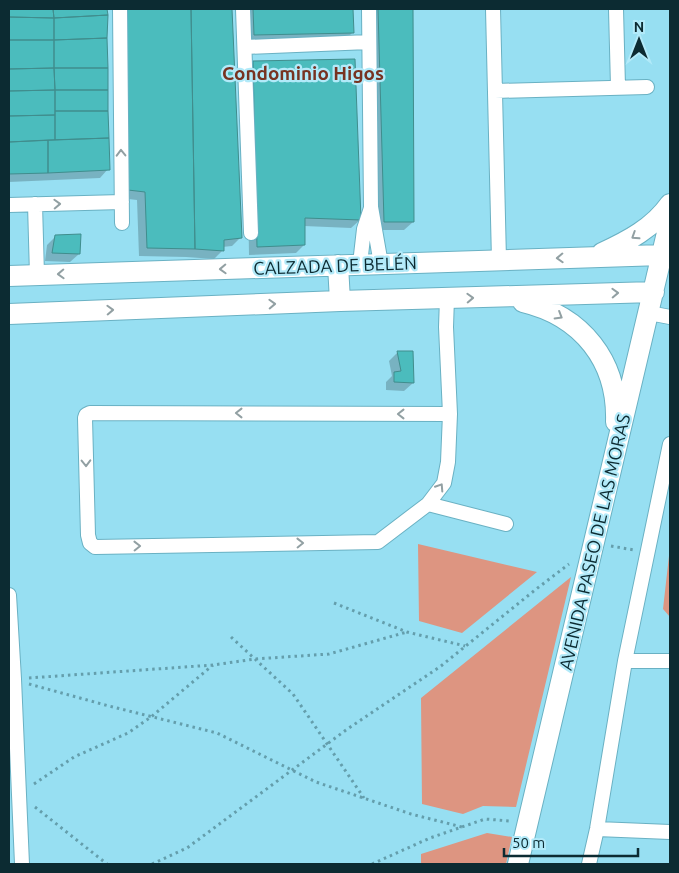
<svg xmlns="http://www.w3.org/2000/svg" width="679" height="873" font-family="Ubuntu,sans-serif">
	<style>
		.green { fill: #dd9581 }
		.shadow { fill: #0003 }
		.building { fill: #4bbcbd; stroke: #408d8d }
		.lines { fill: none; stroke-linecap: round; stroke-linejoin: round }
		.street-casing { stroke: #6ab1c3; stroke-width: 16 }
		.secondary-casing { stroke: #6ab1c3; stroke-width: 22 }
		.path { stroke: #649eac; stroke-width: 3; stroke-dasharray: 2.5 4; stroke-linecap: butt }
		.street { stroke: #fff; stroke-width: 14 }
		.secondary { stroke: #fff; stroke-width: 20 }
		.oneway { stroke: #92a0a3 }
		.labels { text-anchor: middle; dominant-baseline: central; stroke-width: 4.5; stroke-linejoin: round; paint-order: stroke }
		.street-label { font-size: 18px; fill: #0c2b32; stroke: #b2eaf9 }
		.neighbourhood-label { font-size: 19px; font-weight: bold; fill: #773321; stroke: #b2eaf9 }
	</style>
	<rect width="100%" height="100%" fill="#97dff2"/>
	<!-- green -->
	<path class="green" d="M418,544L537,572L462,633L419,621Z
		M670,547V617L663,609Z
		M571,577L516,807L483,806L463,814L422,804L421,698Z
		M487,833L512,837L506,864H421V854Z"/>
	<!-- shadow -->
	<path class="shadow" d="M9,9H106L108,169L100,178L9,182Z
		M119,9H231L241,237L232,246L222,247V251L214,259L186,257L139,256L137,200L120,198Z
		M245,9H352V33L344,41L246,42Z
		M370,9H412L413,222L404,230H376Z
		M254,62L360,220L351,228L304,226V245L296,253L249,255L246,70Z
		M56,236L79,254L70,262L45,261L47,245Z
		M397,353H412L413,383L404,391L386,390V382L392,376L389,361Z"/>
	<!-- building -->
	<path class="building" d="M9,9H53L54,18L9,17Z
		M53,9H107L108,15L54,18Z
		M127,9H191L195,249L147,248L145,192L128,190Z
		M191,9H232L242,238L224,240V251L195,249Z
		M253,9H353L354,33L254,35Z
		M378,9H413L414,222H384Z
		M108,15L107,38L54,40V18Z
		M9,17L54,18V40H9Z
		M107,38L108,68H54V40Z
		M9,40H54V68L9,69Z
		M355,59L361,220L305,218V245L257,247L253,61Z
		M54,68L55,90L9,91V69Z
		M54,68H108V90H55Z
		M55,90H108V111H55Z
		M55,90V115L9,116V91Z
		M55,111H108L109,138L55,140Z
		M55,115V140L9,142V116Z
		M109,138L110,170L48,173V140Z
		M48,140V173L9,174V142Z
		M81,234L80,254L52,253L55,235Z
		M397,351H413L414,383L394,382V372L401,371Z"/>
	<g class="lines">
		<!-- street casing -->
		<g class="street-casing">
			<path id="street" d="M120,9L122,223
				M243,9L251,233
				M369,9L371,207L381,264
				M493,9L499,260
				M616,9L618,87
				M245,47L369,42
				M495,91L647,87
				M35,204L37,275
				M9,205L122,202
				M360,264L364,229L371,208
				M447,298L446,327L450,414L448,462L444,483L428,504L378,542L95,547L90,543L88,535L85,418L86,415L90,413L450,414
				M649,313L670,317
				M428,504L506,524
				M9,595L14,679L22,864
				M625,661H670
				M597,829L670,832
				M589,864L597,829L625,661L670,444"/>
		</g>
		<!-- secondary casing -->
		<g class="secondary-casing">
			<path id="secondary" d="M602,253C628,241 653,228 670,204
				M338,265L340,301
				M9,276L662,255
				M523,302C582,316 618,361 616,422
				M9,314L340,301L654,292
				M518,864L670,220"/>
		</g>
		<!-- path -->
		<path class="path" d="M611,546L634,550
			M334,603L407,632L465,646
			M231,637L293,694L364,798
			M29,678L213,665L255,659L329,654L407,632
			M29,684L109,706L217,733L316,782L411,814L462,827
			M34,784L74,757L128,733L151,717L213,665
			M35,807L107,864
			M152,864L187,848L346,730L441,666L535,590L569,564
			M372,864L430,838L485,819L510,821"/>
		<!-- street -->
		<use href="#street" class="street"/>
		<!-- secondary -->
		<use href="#secondary" class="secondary"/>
	</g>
	<!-- one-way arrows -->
	<defs><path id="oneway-chevron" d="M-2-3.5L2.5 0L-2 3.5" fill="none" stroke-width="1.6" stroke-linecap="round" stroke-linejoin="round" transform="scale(1.25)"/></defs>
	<g class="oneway">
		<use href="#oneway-chevron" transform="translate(121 153) rotate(-91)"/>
		<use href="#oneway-chevron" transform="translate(57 204) rotate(-2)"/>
		<use href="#oneway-chevron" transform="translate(635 236) rotate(147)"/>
		<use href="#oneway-chevron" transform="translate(560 258) rotate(178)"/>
		<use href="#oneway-chevron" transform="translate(223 269) rotate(178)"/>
		<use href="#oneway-chevron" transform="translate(61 274) rotate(178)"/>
		<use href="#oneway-chevron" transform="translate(615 293) rotate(-2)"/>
		<use href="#oneway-chevron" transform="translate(470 298) rotate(-2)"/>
		<use href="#oneway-chevron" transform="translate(272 304) rotate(-2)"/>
		<use href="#oneway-chevron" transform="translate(110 310) rotate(-2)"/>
		<use href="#oneway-chevron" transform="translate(559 316) rotate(31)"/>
		<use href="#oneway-chevron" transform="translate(239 413) rotate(-180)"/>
		<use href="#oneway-chevron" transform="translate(401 414) rotate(-180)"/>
		<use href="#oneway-chevron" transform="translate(86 463) rotate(89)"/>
		<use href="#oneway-chevron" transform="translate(440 487) rotate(-57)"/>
		<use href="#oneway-chevron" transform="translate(300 543) rotate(-1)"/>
		<use href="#oneway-chevron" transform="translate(137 546) rotate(-1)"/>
	</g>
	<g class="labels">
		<!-- street labels -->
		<g class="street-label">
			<text transform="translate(335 265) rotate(-2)">CALZADA DE BELÉN</text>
			<text transform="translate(594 542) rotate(-77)">AVENIDA PASEO DE LAS MORAS</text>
		</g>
		<!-- neighbourhood labels -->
		<g class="neighbourhood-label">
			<text x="303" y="73">Condominio Higos</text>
		</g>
	</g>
	<!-- border -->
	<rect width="679" height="873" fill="none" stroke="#0c2b32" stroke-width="20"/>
	<!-- north arrow -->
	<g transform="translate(639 40)" stroke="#b2eaf9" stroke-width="4" paint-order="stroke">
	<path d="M0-4L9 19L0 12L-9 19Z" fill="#0c2b32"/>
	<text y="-8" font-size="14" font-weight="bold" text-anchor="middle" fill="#0c2b32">N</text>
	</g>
	<!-- scale -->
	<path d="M504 848v8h134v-8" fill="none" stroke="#0c2b32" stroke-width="2.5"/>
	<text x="512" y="848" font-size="15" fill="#0c2b32" stroke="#b2eaf9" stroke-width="4" paint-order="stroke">50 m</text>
</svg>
